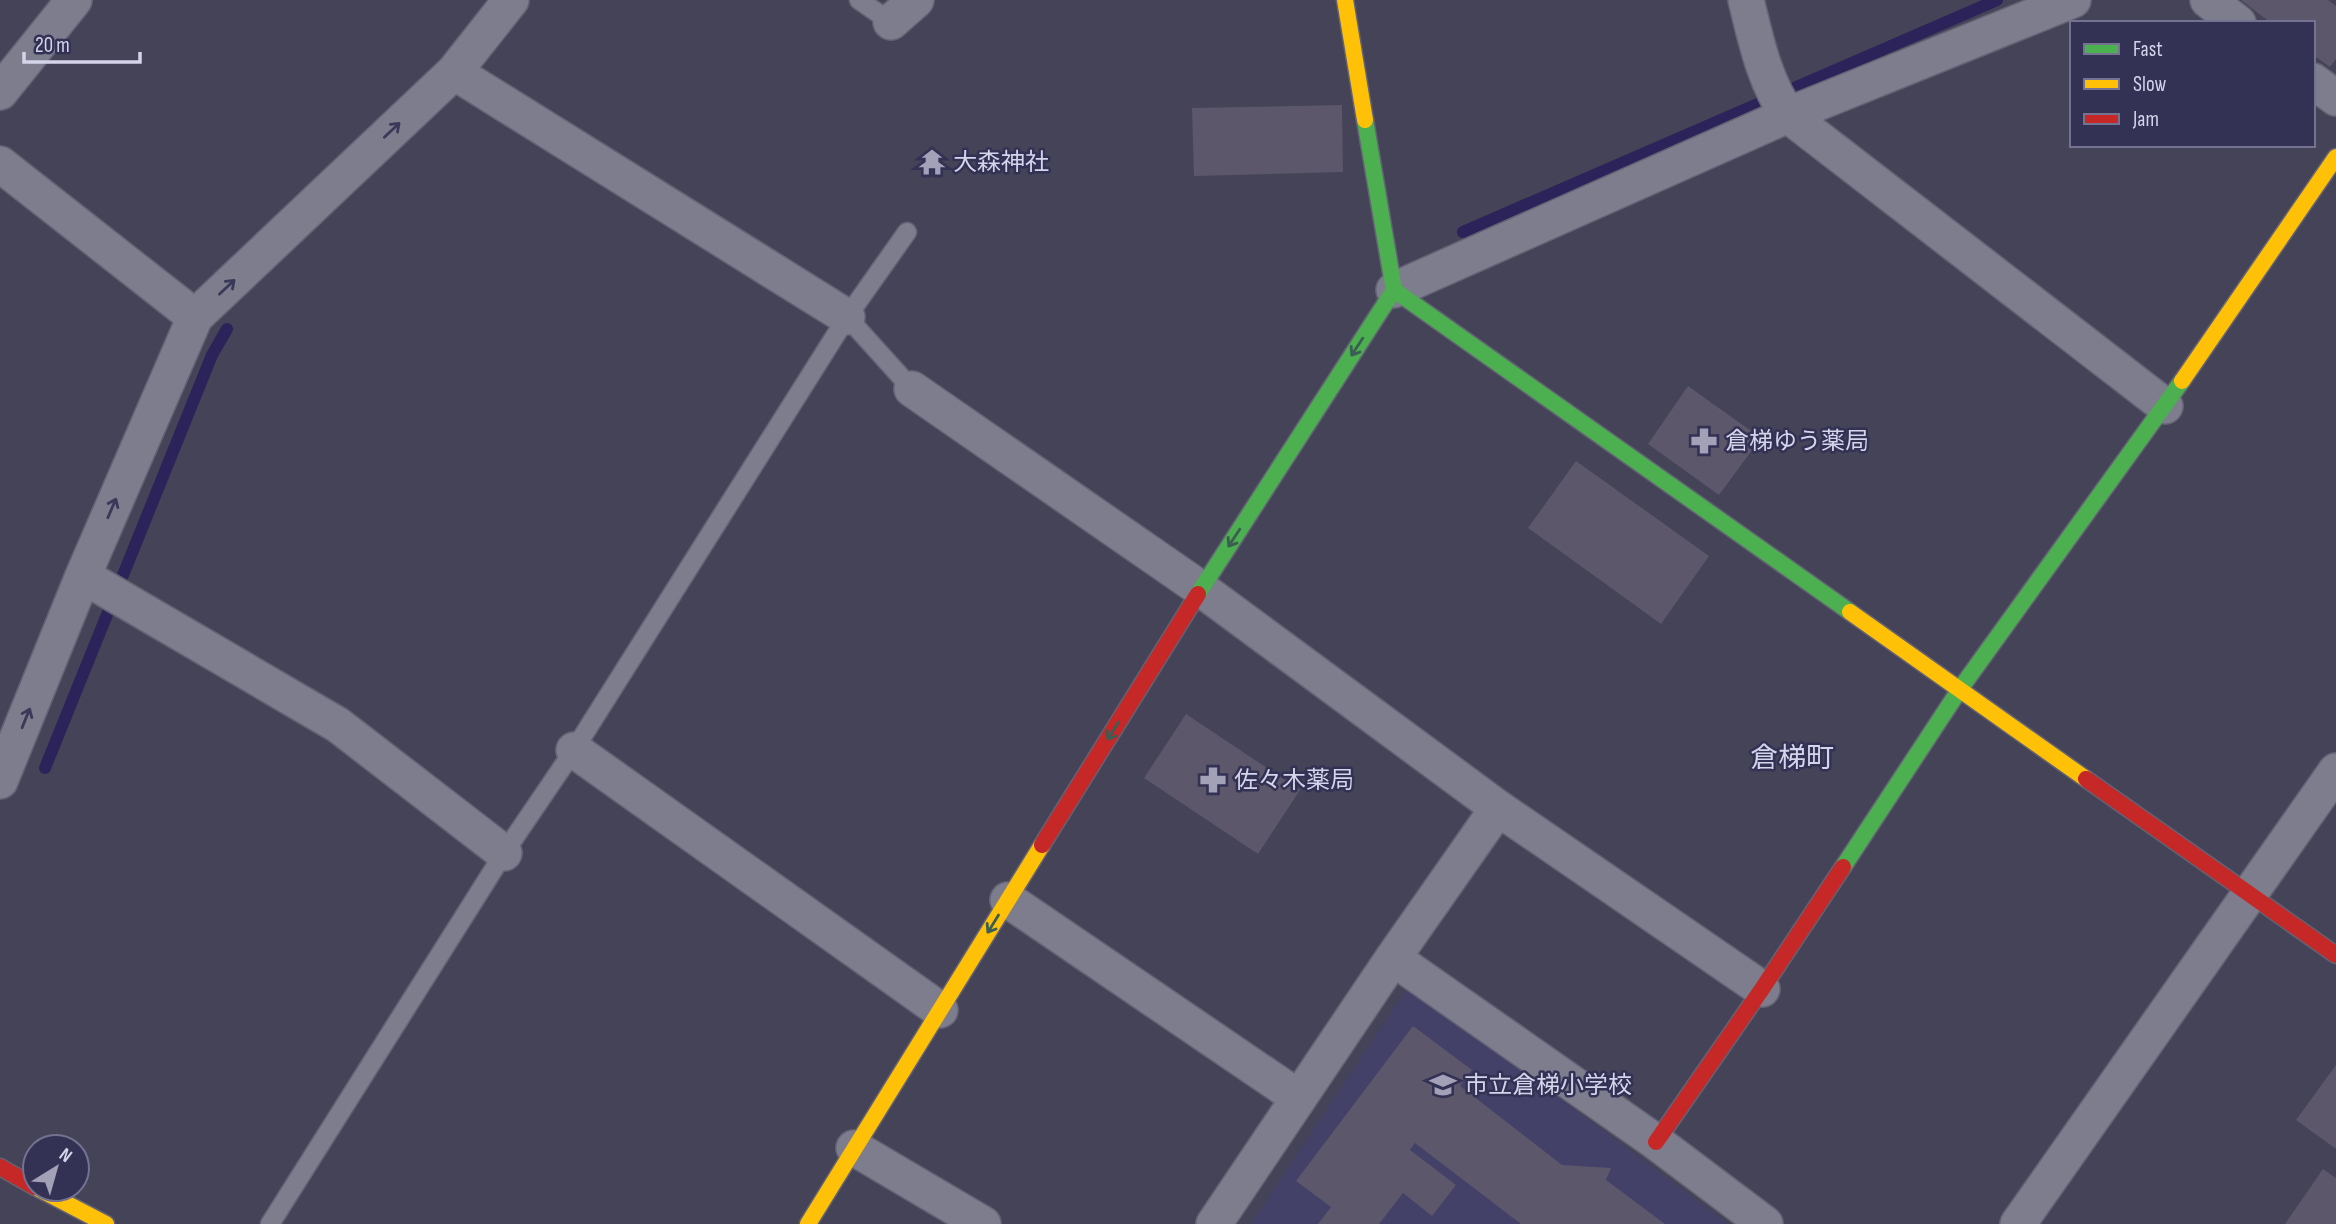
<svg xmlns="http://www.w3.org/2000/svg" width="2336" height="1224" font-family="'Sofia Sans Condensed','Noto Sans JP',sans-serif">
	<style>
		.built { fill: #444169 }
		.lines { fill: none; stroke-linecap: round; stroke-linejoin: round }
		.stream { stroke: #2b2359; stroke-width: 12 }
		.building { fill: #5c576b }
		.lane-casing { stroke: #636274; stroke-width: 21 }
		.street-casing { stroke: #636274; stroke-width: 38 }
		.fast-casing { stroke: #636274; stroke-width: 19 }
		.slow-casing { stroke: #636274; stroke-width: 19 }
		.jam-casing { stroke: #636274; stroke-width: 19 }
		.lane { stroke: #7e7d8d; stroke-width: 18 }
		.street { stroke: #7e7d8d; stroke-width: 35 }
		.fast { stroke: #4caf50; stroke-width: 16 }
		.slow { stroke: #ffc107; stroke-width: 16 }
		.jam { stroke: #c62828; stroke-width: 16 }
		.oneway { stroke: #3a395a }
		.oneway2 { stroke: #3c5d53 }
		.labels { text-anchor: middle; dominant-baseline: central; stroke-width: 5; stroke-linejoin: round; paint-order: stroke }
		.poi-label { font-size: 24px; fill: #d4d4ea; stroke: #333154; text-anchor: start }
		.quarter-label { font-size: 28px; fill: #d4d4ea; stroke: #333154 }
	</style>
	<rect width="100%" height="100%" fill="#444357"/>
	<!-- built -->
	<path class="built" d="M1409,985L1728,1224H1251Z"/>
	<g class="lines">
		<!-- stream -->
		<path class="stream" d="M1463,232L1997,0
			M45,768L212,355L227,329"/>
	</g>
	<!-- building -->
	<path class="building" d="M2241,0H2328L2336,6V59L2330,67L2313,55V23H2271Z
		M1342,105L1343,172L1194,176L1192,108Z
		M1688,386L1761,438L1719,495L1648,444Z
		M1576,461L1709,556L1661,624L1528,528Z
		M1186,714L1300,790L1258,854L1144,778Z
		M1413,1026L1472,1070L1460,1086L1562,1165L1611,1168L1606,1180L1665,1224H1521L1415,1143L1410,1150L1456,1185L1432,1216L1403,1193L1379,1224H1318L1331,1207L1296,1181Z
		M2336,1065V1149L2296,1120Z
		M2323,1169L2336,1178V1224H2285Z"/>
	<g class="lines">
		<!-- lane casing -->
		<g class="lane-casing">
			<path id="lane" d="M859,0L891,22
				M847,317L912,389
				M270,1224L504,853L574,750L847,317L907,232"/>
		</g>
		<!-- street casing -->
		<g class="street-casing">
			<path id="street" d="M1746,0C1756,40 1764,81 1788,115L2165,406
				M2208,0L2238,23
				M891,22L916,0
				M454,72L847,317
				M2313,81L2336,98
				M0,92L74,0
				M0,164L195,317
				M1394,290L1788,115L2073,0
				M912,389L1201,589L1498,808L1762,989
				M83,576L338,725L504,853
				M574,750L940,1010
				M0,781L83,576L195,317L454,72L511,0
				M1008,900L1299,1098
				M1393,958L1656,1142L1765,1224
				M854,1148L983,1224
				M1214,1224L1393,958L1498,808
				M2018,1224L2336,771"/>
		</g>
		<!-- fast casing -->
		<g class="fast-casing">
			<path id="fast" d="M1394,290L1850,612
				M1198,594L1394,290L1365,120
				M1843,867L1960,689L2182,381"/>
		</g>
		<!-- slow casing -->
		<g class="slow-casing">
			<path id="slow" d="M1345,0L1365,120
				M2182,381L2336,157
				M1850,612L2086,779
				M39,1189L106,1224
				M808,1224L1042,845"/>
		</g>
		<!-- jam casing -->
		<g class="jam-casing">
			<path id="jam" d="M2086,779L2336,955
				M1042,845L1198,594
				M1656,1142L1762,989L1843,867
				M0,1167L35,1187"/>
		</g>
		<!-- lane -->
		<use href="#lane" class="lane"/>
		<!-- street -->
		<use href="#street" class="street"/>
		<!-- fast -->
		<use href="#fast" class="fast"/>
		<!-- slow -->
		<use href="#slow" class="slow"/>
		<!-- jam -->
		<use href="#jam" class="jam"/>
	</g>
	<!-- one-way arrows -->
	<defs><path id="oneway-shaft" d="M-6 0H5M1.5-3L5.5 0L1.5 3" fill="none" stroke-width="1.6" stroke-linecap="round" stroke-linejoin="round" transform="scale(1.75)"/></defs>
	<g class="oneway">
		<use href="#oneway-shaft" transform="translate(392 130) rotate(-43)"/>
		<use href="#oneway-shaft" transform="translate(227 287) rotate(-43)"/>
		<use href="#oneway-shaft" transform="translate(112 508) rotate(-67)"/>
		<use href="#oneway-shaft" transform="translate(26 718) rotate(-68)"/>
	</g>
	<g class="oneway2">
		<use href="#oneway-shaft" transform="translate(1357 347) rotate(123)"/>
		<use href="#oneway-shaft" transform="translate(1234 538) rotate(123)"/>
		<use href="#oneway-shaft" transform="translate(1113 731) rotate(122)"/>
		<use href="#oneway-shaft" transform="translate(993 924) rotate(122)"/>
	</g>
	<!-- icons -->
	<defs>
		<g id="temple-bare" transform="scale(2.1)"><path d="M0-6L5-2H3V0L6.5 2.5H4V6H1.5V3h-3V6H-4V2.5H-6.5L-3 0V-2H-5Z" fill="#a2a1b7" stroke="#333154" stroke-width="2.5" paint-order="stroke"/></g>
		<g id="pharmacy-bare" transform="scale(2.1)"><path d="M-2-6h4v4h4v4h-4v4h-4v-4h-4v-4h4Z" fill="#a2a1b7" stroke="#333154" stroke-width="2.5" paint-order="stroke"/></g>
		<g id="school-bare" transform="scale(2.1)"><path d="M0-5L7-2L0 1L-7-2ZM-4 1L0 2.5L4 1V4Q0 6-4 4Z" fill="#a2a1b7" stroke="#333154" stroke-width="2.5" paint-order="stroke"/></g>
	</defs>
	<g fill-rule="evenodd">
		<use href="#temple-bare" x="932" y="162"/>
		<use href="#pharmacy-bare" x="1704" y="441"/>
		<use href="#pharmacy-bare" x="1213" y="780"/>
		<use href="#school-bare" x="1443" y="1085"/>
	</g>
	<g class="labels">
		<!-- poi labels -->
		<g class="poi-label">
			<text x="953" y="162">大森神社</text>
			<text x="1725" y="441">倉梯ゆう薬局</text>
			<text x="1234" y="780">佐々木薬局</text>
			<text x="1464" y="1085">市立倉梯小学校</text>
		</g>
		<!-- quarter labels -->
		<g class="quarter-label">
			<text x="1792" y="758">倉梯町</text>
		</g>
	</g>
	<!-- legend -->
	<rect x="2070" y="21" width="245" height="126" fill="#333154" stroke="#737290" stroke-width="2"/>
	<rect x="2084" y="44" width="35" height="10" fill="#4caf50" stroke="#737290" stroke-width="2"/>
	<text x="2133" y="56" font-size="21" fill="#d4d4ea">Fast</text>
	<rect x="2084" y="79" width="35" height="10" fill="#ffc107" stroke="#737290" stroke-width="2"/>
	<text x="2133" y="91" font-size="21" fill="#d4d4ea">Slow</text>
	<rect x="2084" y="114" width="35" height="10" fill="#c62828" stroke="#737290" stroke-width="2"/>
	<text x="2133" y="126" font-size="21" fill="#d4d4ea">Jam</text>
	<!-- north arrow -->
	<g transform="translate(56 1168) rotate(37)"><circle r="33" fill="#333154" stroke="#737290" stroke-width="2"/>
	<path d="M0-5L12 26L0 18L-12 26Z" fill="#a2a1b7"/>
	<text y="-10" font-size="19" font-weight="bold" text-anchor="middle" fill="#d4d4ea">N</text>
	</g>
	<!-- scale -->
	<path d="M24 52v10h116v-10" fill="none" stroke="#d4d4ea" stroke-width="3.5"/>
	<text x="35" y="52" font-size="21" fill="#d4d4ea" stroke="#333154" stroke-width="5" paint-order="stroke">20 m</text>
</svg>
